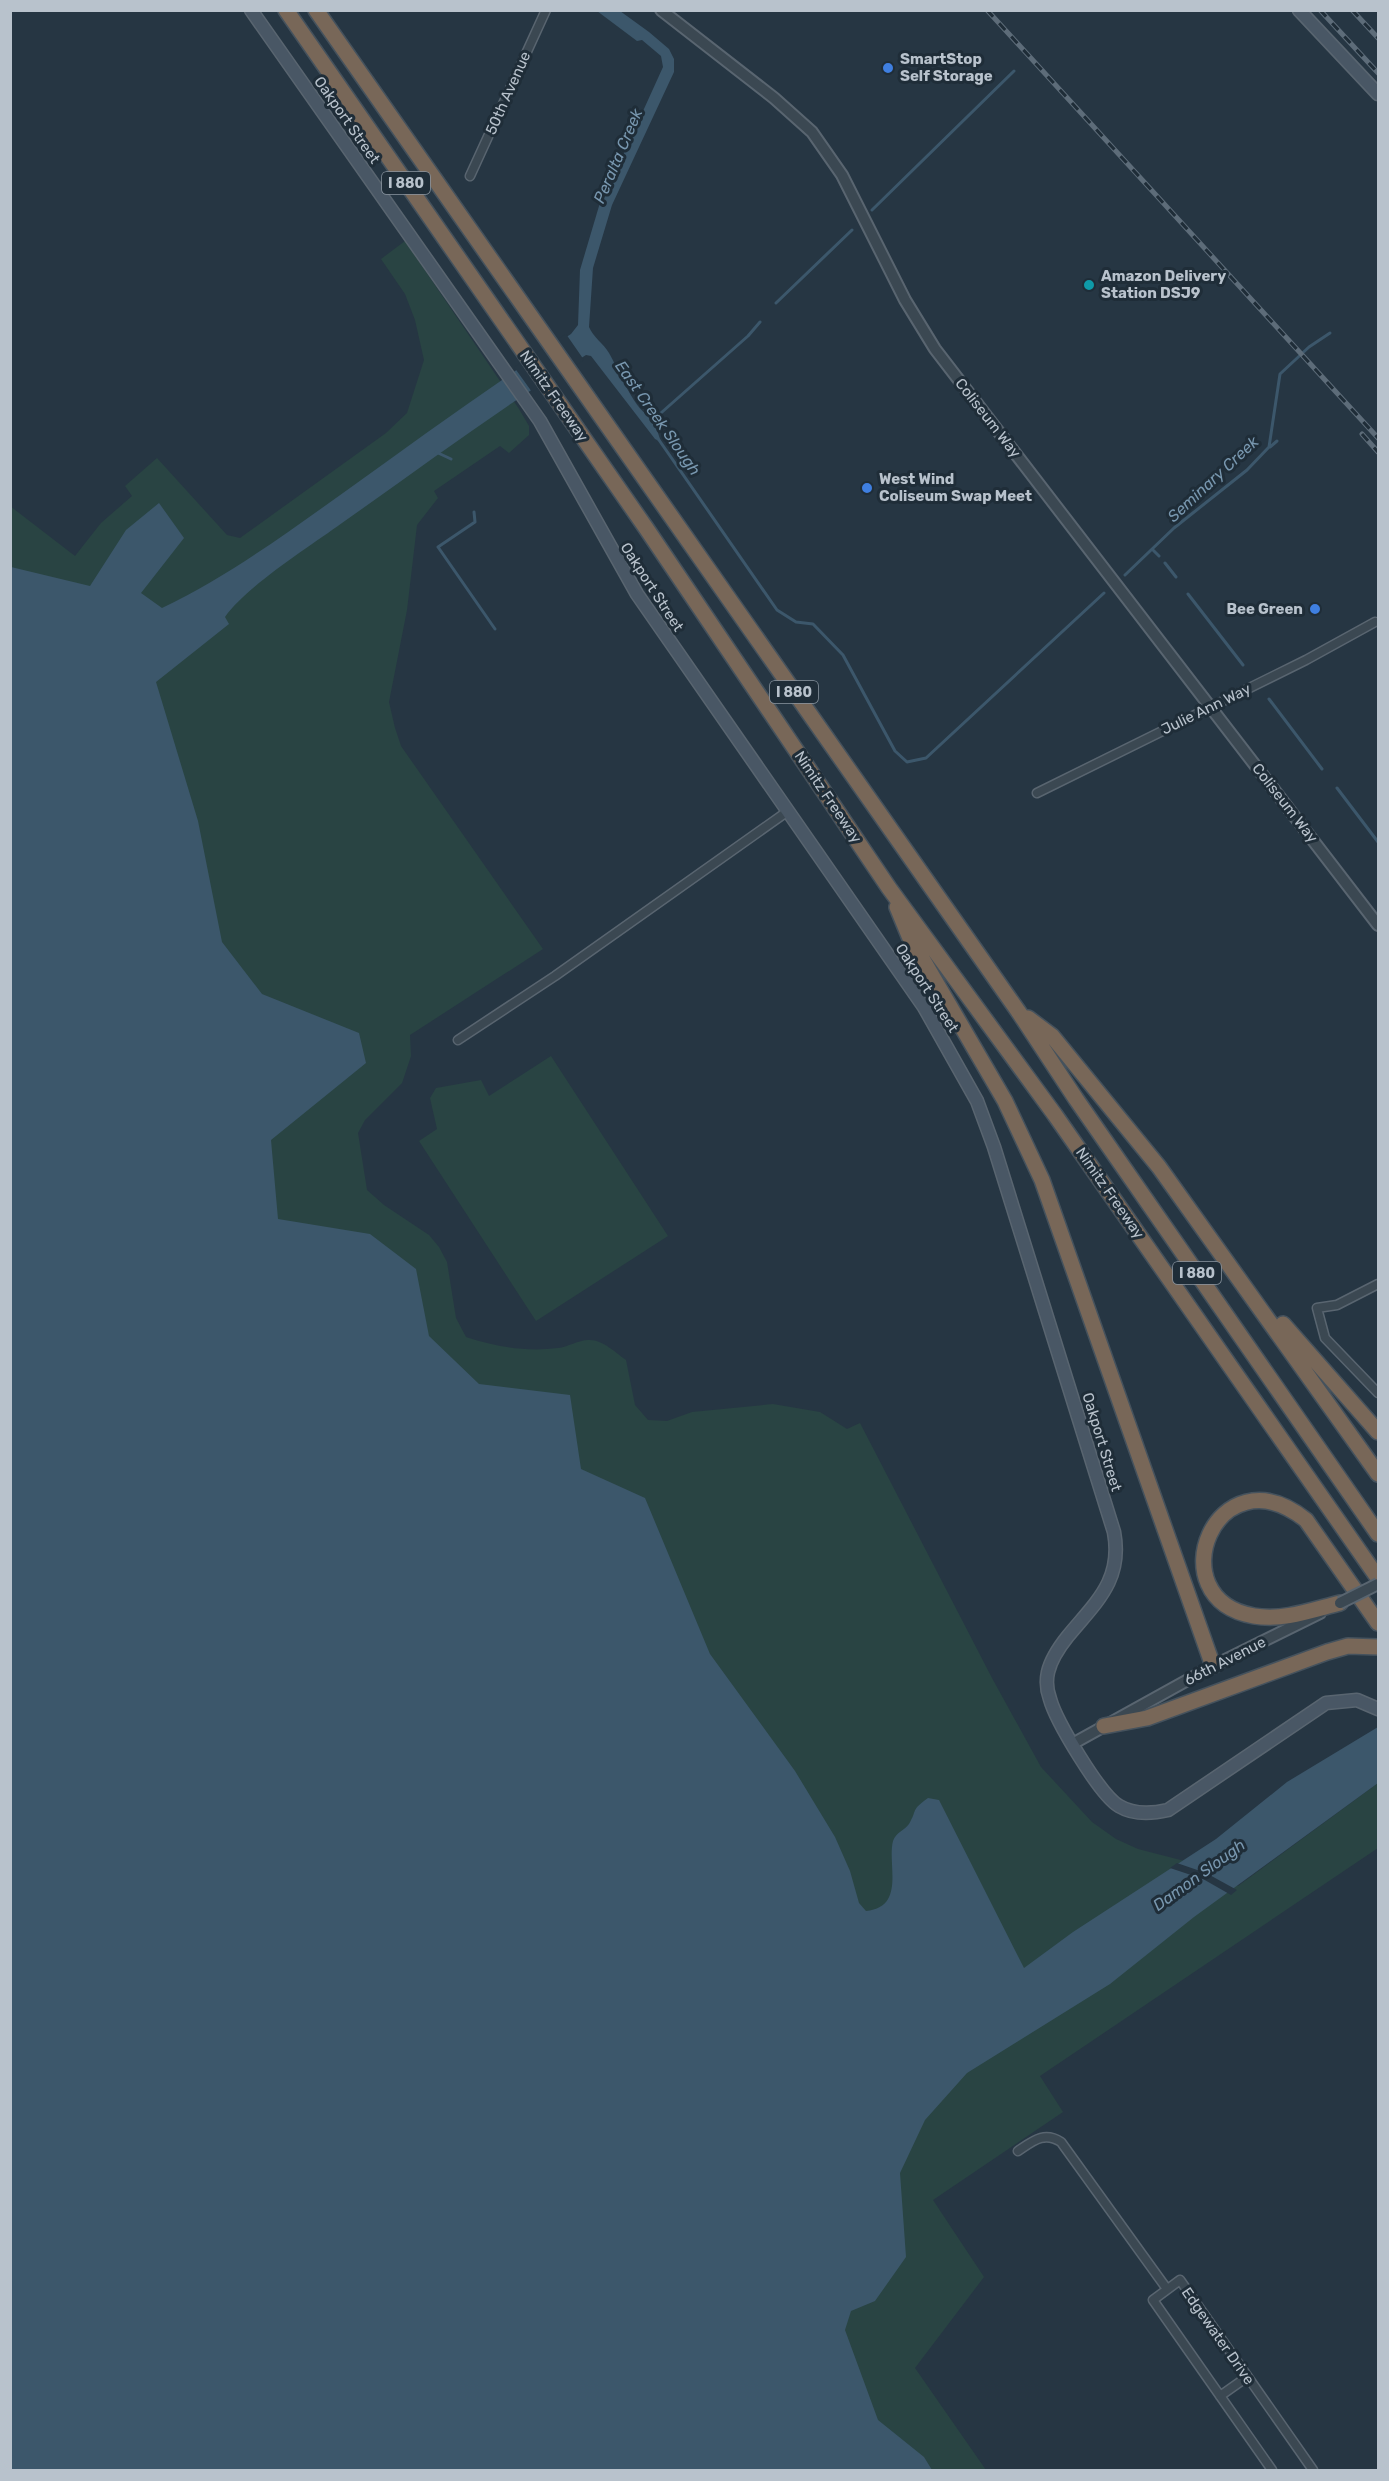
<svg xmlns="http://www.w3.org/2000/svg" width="1389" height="2481" font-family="Rubik,sans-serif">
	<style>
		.green { fill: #294443 }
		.water { fill: #3c576b }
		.pier { fill: #263643 }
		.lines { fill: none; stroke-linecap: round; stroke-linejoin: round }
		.stream { stroke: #3c576b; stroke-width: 3 }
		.minor-casing { stroke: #596570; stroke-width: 11 }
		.tertiary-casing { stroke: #596570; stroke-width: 14 }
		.secondary-casing { stroke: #596570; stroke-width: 15 }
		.motorway-casing { stroke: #45525d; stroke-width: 18 }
		.minor { stroke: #3b4852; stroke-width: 8 }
		.tertiary { stroke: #3b4852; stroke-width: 10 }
		.secondary { stroke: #495765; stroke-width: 12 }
		.motorway { stroke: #786758; stroke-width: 15 }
		.rail-casing { stroke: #5d6c79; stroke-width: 5 }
		.rail { stroke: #1f2d38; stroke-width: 3; stroke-dasharray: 9; stroke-linecap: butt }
		.tertiary-bridge-casing { stroke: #596570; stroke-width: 14; stroke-linecap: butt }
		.tertiary-bridge { stroke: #3b4852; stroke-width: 10 }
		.shop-dot { fill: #3f7fe0; stroke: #1f2d38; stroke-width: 2 }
		.culture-dot { fill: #0f9aa8; stroke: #1f2d38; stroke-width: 2 }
		.labels { text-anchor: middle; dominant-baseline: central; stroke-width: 6; stroke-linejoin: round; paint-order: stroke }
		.shield { fill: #1f2d38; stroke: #8a95a0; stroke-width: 1.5 }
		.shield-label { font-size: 14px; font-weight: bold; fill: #b8c2cc }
		.poi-label { font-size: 15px; font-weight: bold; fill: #b8c2cc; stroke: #1f2d38; text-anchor: start }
		.street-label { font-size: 15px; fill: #b8c2cc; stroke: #1f2d38 }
		.water-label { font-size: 16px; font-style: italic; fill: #7897af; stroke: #1f2d38 }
	</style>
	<rect width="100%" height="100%" fill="#263643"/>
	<!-- green -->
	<path class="green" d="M405,241L519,409L529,426V435L509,453L500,446L434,491L438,498L417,525L407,610L389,702L395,728L401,746L543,949L410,1035L411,1056L402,1083L365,1120L358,1133L367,1190L384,1205L429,1235L439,1247L447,1262L456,1318L466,1337C497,1347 526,1352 558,1348C568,1347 580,1339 590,1340C603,1340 616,1353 626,1360L635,1405L648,1420L667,1421L692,1412L773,1404L820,1412L847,1429L860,1423L992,1678L1041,1767L1092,1822L1116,1839L1138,1849L1200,1865L1238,1886L1378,1783V1848L1040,2076L1063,2112L933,2200L984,2277L915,2368L986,2470H11L10,506L75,556L101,523L132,496L125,486L157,458L227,535L240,538L386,433L407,413L424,360L415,320L405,294L381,259Z
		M551,1056L668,1236L536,1321L419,1141L437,1129L430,1098L436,1088L481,1080L489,1096Z"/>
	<!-- water -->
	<path class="water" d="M597,11H620L649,32L669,49L674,59V72L612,205L593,268L589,327C593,337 604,344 609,353C619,370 635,413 653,418L661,442L655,439L591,356L586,355C502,407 423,466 342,523C309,547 248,585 225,617L229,624L156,682L198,821L222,942L262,994L359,1033L366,1063L271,1140L278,1219L370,1234L416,1269L429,1336L479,1384L570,1395L581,1469L645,1498L710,1654L795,1771L835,1837L850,1871L859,1903L866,1911C906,1907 887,1864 893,1841C896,1832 905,1830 909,1824C918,1809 910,1811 928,1798L939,1800L1024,1968L1073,1932L1216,1839L1287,1782L1378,1727V1783L1194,1917L1110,1984L967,2073L925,2120L900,2173L906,2257L875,2301L851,2311L845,2330L878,2420L924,2457L932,2470H11V567L90,586L126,530L159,503L184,538L141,593L162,608C227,577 284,535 343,493C418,439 493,384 571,334L578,325L580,270L602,196L604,197L663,67L661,56L642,40L637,41Z"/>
	<!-- pier -->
	<path class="pier" d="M566,334L584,360L532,392L514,367Z
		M1177,1863L1206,1873L1237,1890L1231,1895L1203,1879L1170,1868Z"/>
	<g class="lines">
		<!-- stream -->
		<path class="stream" d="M872,210L1014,71
			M776,303L852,230
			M653,420L748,336L760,322
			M659,440L777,610L796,622L813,624L843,655L895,751L907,762L926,758L1104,593
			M1270,447L1277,441
			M436,452L451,459
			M474,512L475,522L438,547L495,629
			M1152,549L1159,556
			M1165,563L1176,577
			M1125,575L1174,528L1247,470L1269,447L1280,374L1309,347L1330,333
			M1188,594L1243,665
			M1269,699L1322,769
			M1337,788L1378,842"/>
		<!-- minor casing -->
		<g class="minor-casing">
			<path id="minor" d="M470,176L546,10
				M1037,793L1306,660L1375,622
				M458,1040L555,976L788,811
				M1378,1284L1337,1305L1317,1308L1325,1338L1378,1393
				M1018,2151C1033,2141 1044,2131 1061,2142L1167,2289
				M1220,2396L1247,2377
				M1272,2470L1153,2300L1180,2280L1313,2470"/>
		</g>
		<!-- tertiary casing -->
		<g class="tertiary-casing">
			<path id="tertiary" d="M661,10L774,98L812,132L842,175L905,300L935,349L1378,925
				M1074,1743L1213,1666L1320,1613"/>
		</g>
		<!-- secondary casing -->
		<g class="secondary-casing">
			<path id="secondary" d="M251,10L540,421L637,594L924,1007L977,1101L994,1147L1114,1532C1123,1580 1096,1602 1068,1636C1060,1646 1051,1659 1048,1672C1046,1681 1047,1691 1050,1699C1056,1721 1100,1795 1119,1806C1134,1815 1151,1814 1168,1810L1326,1703L1357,1700L1378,1709
				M1299,10L1378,94"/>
		</g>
		<!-- motorway casing -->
		<g class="motorway-casing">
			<path id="motorway" d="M286,10L646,528L889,888L1055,1115L1378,1578
				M316,10L1018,1011L1076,1099L1378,1534
				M897,907L909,936L1005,1101L1042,1180L1213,1666
				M1028,1018L1052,1036L1159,1167L1378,1474
				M1283,1324L1378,1432
				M1340,1603C1312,1610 1283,1621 1254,1616C1156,1599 1216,1448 1306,1520L1378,1623
				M1104,1726L1147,1718L1327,1652L1348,1646L1378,1647"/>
		</g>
		<!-- minor -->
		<use href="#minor" class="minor"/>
		<!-- tertiary -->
		<use href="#tertiary" class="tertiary"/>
		<!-- secondary -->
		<use href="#secondary" class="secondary"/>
		<!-- motorway -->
		<use href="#motorway" class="motorway"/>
		<!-- rail casing -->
		<g class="rail-casing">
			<path id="rail" d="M987,10L1378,438
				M1320,10L1378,73
				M1352,10L1378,38
				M1362,434L1378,452"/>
		</g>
		<!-- rail -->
		<use href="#rail" class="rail"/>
		<!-- tertiary-bridge casing -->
		<g class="tertiary-bridge-casing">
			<path id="tertiary-bridge" d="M1340,1603L1378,1584"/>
		</g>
		<!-- tertiary-bridge -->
		<use href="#tertiary-bridge" class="tertiary-bridge"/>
	</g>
	<!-- markers -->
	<g class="shop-dot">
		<circle cx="888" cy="68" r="6"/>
		<circle cx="867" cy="488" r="6"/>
		<circle cx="1315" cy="609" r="6"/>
	</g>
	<circle class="culture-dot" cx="1089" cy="285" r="6"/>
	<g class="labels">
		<!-- shield labels -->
		<g class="shield">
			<rect x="382" y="172" width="48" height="22" rx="4.5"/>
			<rect x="770" y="681" width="48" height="22" rx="4.5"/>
			<rect x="1173" y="1262" width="48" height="22" rx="4.5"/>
		</g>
		<g class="shield-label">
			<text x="406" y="183">I 880</text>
			<text x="794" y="692">I 880</text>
			<text x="1197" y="1273">I 880</text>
		</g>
		<!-- poi labels -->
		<g class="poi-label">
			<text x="900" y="59">SmartStop<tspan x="900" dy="17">Self Storage</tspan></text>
			<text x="1101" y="276">Amazon Delivery<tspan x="1101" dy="17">Station DSJ9</tspan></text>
			<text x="879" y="479">West Wind<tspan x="879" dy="17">Coliseum Swap Meet</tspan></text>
			<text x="1303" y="609" text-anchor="end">Bee Green</text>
		</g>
		<!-- street labels -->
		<g class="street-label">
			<text transform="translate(508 93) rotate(-66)">50th Avenue</text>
			<text transform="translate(347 120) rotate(55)">Oakport Street</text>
			<text transform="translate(554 396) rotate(55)">Nimitz Freeway</text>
			<text transform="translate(988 418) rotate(52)">Coliseum Way</text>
			<text transform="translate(652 587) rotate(57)">Oakport Street</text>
			<text transform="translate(1206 709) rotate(-26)">Julie Ann Way</text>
			<text transform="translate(828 797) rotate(56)">Nimitz Freeway</text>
			<text transform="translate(1285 803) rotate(52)">Coliseum Way</text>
			<text transform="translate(927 988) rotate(57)">Oakport Street</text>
			<text transform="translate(1110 1193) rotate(55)">Nimitz Freeway</text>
			<text transform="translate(1102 1442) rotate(73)">Oakport Street</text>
			<text transform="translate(1225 1661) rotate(-27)">66th Avenue</text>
			<text transform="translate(1218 2336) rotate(55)">Edgewater Drive</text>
		</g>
		<!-- water labels -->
		<g class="water-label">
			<text transform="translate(618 156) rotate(-67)">Peralta Creek</text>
			<text transform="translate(658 418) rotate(55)">East Creek Slough</text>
			<text transform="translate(1213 479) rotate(-43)">Seminary Creek</text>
			<text transform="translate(1199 1875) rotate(-36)">Damon Slough</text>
		</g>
	</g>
	<!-- border -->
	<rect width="1389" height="2481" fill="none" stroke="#b8c2cc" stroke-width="24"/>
</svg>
